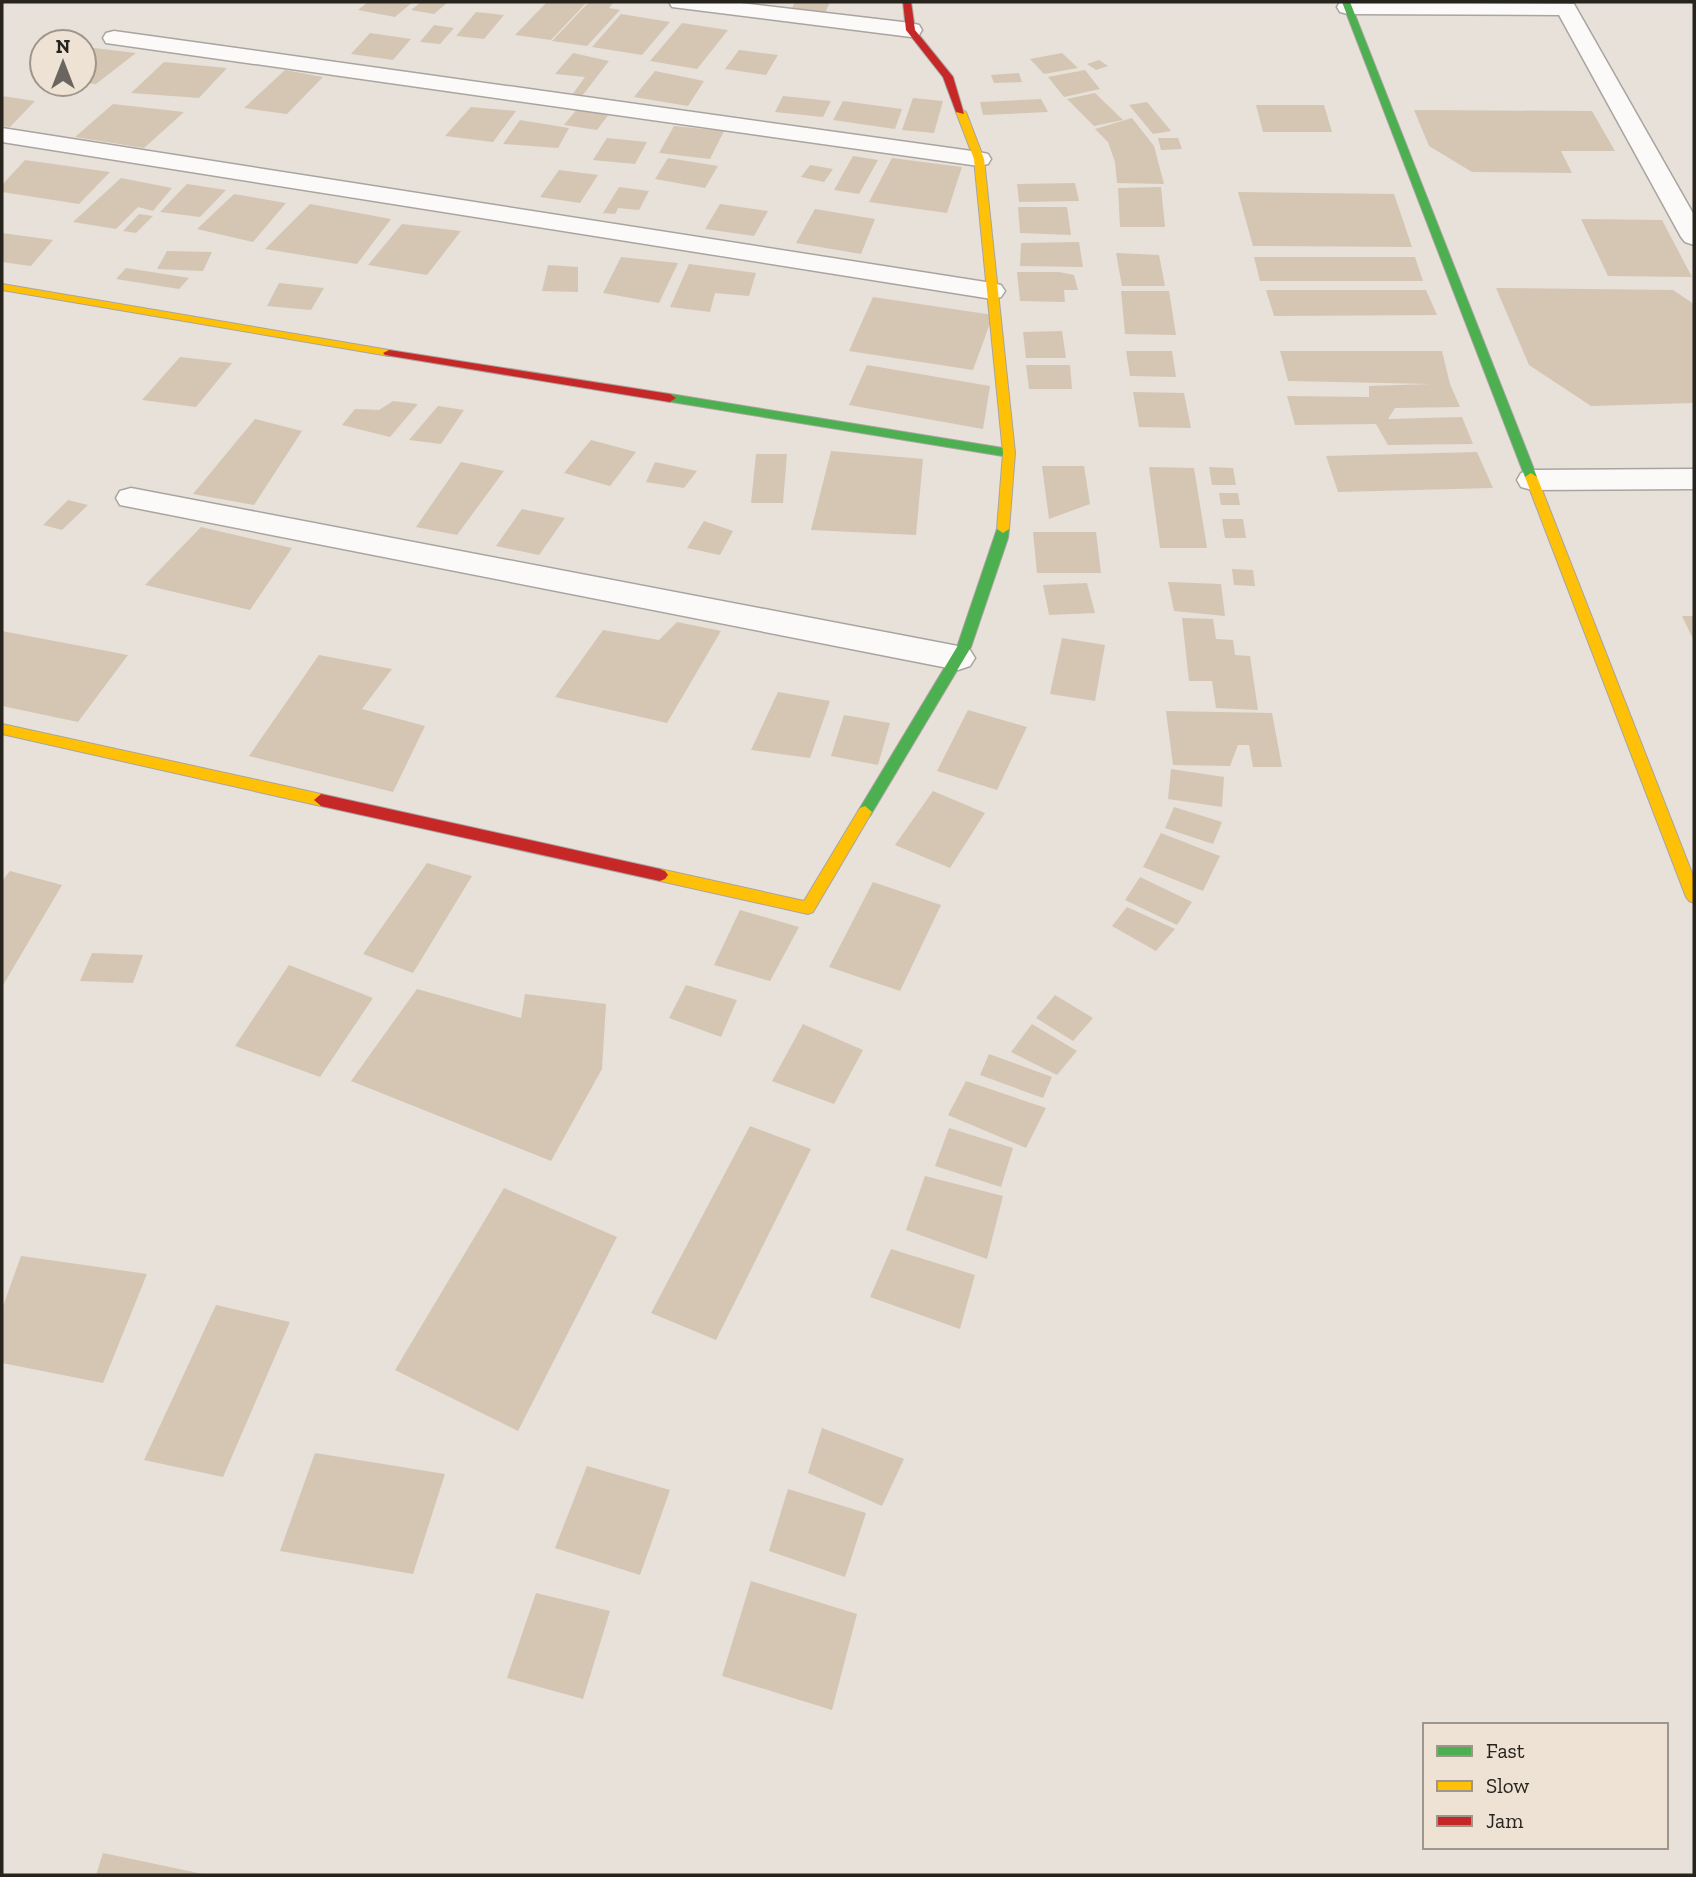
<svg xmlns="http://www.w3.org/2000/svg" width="1696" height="1877" font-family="'Zilla Slab',serif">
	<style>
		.building { fill: #d4c6b2 }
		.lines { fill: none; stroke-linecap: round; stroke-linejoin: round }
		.street-casing { stroke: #a9a49f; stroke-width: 3 }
		.fast-casing { stroke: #a9a49f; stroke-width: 2 }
		.slow-casing { stroke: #a9a49f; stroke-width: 2 }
		.jam-casing { stroke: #a9a49f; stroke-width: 2 }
		.street { fill: #fbfaf9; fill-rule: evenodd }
		.fast { fill: #4caf50; fill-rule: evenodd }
		.slow { fill: #ffc107; fill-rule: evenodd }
		.jam { fill: #c62828; fill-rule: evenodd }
	</style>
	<rect width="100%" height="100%" fill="#e7e1da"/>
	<!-- building -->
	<path class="building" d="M368,2H413L395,17L358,10Z
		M421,2H448L434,14L411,10Z
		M547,2H587L551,40L515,35Z
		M589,2H614L609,8L620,10L587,46L552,41Z
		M795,2H830L825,13L791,11Z
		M476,12L504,15L484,39L456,36Z
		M621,14L670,22L642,55L592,47Z
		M682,23L728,30L697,69L650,61Z
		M434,25L454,28L440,44L420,42Z
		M370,33L411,39L393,60L351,54Z
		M94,48L136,53L96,84L84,83V56Z
		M739,50L778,55L766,75L725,69Z
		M573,53L609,61L582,96L572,95L585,77L555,74Z
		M1062,53L1078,68L1044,74L1030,59Z
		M1099,60L1108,66L1096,70L1087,64Z
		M164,62L227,68L199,98L131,93Z
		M285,70L323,77L287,114L244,108Z
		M1085,70L1100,89L1064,97L1048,77Z
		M655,71L704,81L688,106L634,97Z
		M1019,73L1022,82L994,83L991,75Z
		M1095,93L1123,120L1094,126L1067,99Z
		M2,96L35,101L10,127L2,126Z
		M783,96L831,101L823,117L775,112Z
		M913,98L943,101L934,133L902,130Z
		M1041,99L1048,112L983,115L980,102Z
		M843,101L902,109L895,129L833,120Z
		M1147,102L1171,131L1153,134L1129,105Z
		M113,104L184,112L144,148L75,137Z
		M1256,105H1324L1332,132H1263Z
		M471,107L516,111L493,142L445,136Z
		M577,109L609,114L597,130L564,125Z
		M1414,110L1592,111L1615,151H1561L1572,173L1472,172L1429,146Z
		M1132,118L1154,146L1164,184L1117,183L1115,162L1108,142L1095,129Z
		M520,120L569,128L558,148L503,144Z
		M674,126L724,131L710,159L659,153Z
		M607,138L647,142L635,164L593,160Z
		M1158,138H1178L1182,149L1161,150Z
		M853,156L878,160L859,194L834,190Z
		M668,158L718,166L705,188L655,179Z
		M892,158L962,167L947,213L869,202Z
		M25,160L110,172L79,204L2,192V185Z
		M810,165L833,169L824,182L801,177Z
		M559,170L598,175L580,203L540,197Z
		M121,178L172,188L153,211L138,207L116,229L73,222Z
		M1075,183L1079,201L1019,202L1017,184Z
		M187,184L226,190L200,217L160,212Z
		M619,187L649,191L639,210L618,208L615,214L603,213Z
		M1161,187L1165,227H1120L1118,188Z
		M1238,192L1394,194L1412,247L1253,246Z
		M234,194L286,203L253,242L197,229Z
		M310,204L391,219L357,264L265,249Z
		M720,204L768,211L754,236L705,229Z
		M1018,207H1067L1071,235L1020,233Z
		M815,209L875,219L861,254L796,243Z
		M139,214L153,216L136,233L123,231Z
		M1581,219L1662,220L1692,277L1608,276Z
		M402,224L461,231L427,275L368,265Z
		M2,233L53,240L31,266L2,262Z
		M1079,242L1083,267L1020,266L1021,243Z
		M167,251L212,252L203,271L157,269Z
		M1116,253L1159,255L1165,286H1122Z
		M621,257L678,263L659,303L603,293Z
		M1254,257H1415L1423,281H1260Z
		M689,264L756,273L749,296L715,293L710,312L670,307Z
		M548,265L578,267V292L542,291Z
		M126,268L189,278L179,289L116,279Z
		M1017,272H1059L1074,275L1078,290H1064L1065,302L1020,301Z
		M279,283L324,288L311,310L267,306Z
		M1496,288L1673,290L1694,304V403L1591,406L1529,365Z
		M1266,290H1426L1437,315L1274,316Z
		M1121,291H1169L1176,335L1125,334Z
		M873,297L993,315L973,370L849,351Z
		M1062,331L1066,358H1026L1023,332Z
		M1126,351H1172L1176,377L1130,376Z
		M1280,351H1442L1450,384L1460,407L1395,408L1388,419L1462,417L1473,444L1388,445L1376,424L1295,425L1287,396L1369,397V386L1431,384L1288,381Z
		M180,357L232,363L196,407L142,400Z
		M867,365L990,386L983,429L849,405Z
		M1026,365H1070L1072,389H1029Z
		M1133,392L1184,393L1191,428L1139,427Z
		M393,401L418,404L390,437L342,425L355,409L379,410Z
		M438,406L464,410L441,444L409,440Z
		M255,419L302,431L254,505L193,494Z
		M591,440L636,452L610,486L564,473Z
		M831,451L923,459L916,535L811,530Z
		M1477,452L1493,488L1338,492L1326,456Z
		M756,454H787L783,503H751Z
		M461,462L504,471L457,535L416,527Z
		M655,462L697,471L684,488L646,482Z
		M1042,466H1084L1090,504L1049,519Z
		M1149,467L1194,468L1207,548H1160Z
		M1209,467L1233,468L1236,485H1212Z
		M1219,493H1238L1240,505H1221Z
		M68,500L88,505L62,530L43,525Z
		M522,509L565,518L539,555L496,546Z
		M1222,519H1243L1246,538H1225Z
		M704,521L733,531L720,555L687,548Z
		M201,527L292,548L250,610L145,585Z
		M1033,532H1096L1101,573H1037Z
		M1232,569L1253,570L1255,586L1234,585Z
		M1168,582L1221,584L1225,616L1174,611Z
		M1087,583L1095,613L1049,615L1043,585Z
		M1682,616H1694V641Z
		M1182,618L1213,619L1216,639L1233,640L1235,655L1250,656L1258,710L1216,708L1212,681H1189Z
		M677,622L721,631L667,723L555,697L603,630L659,640Z
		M2,631L128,655L78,722L2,706Z
		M1062,638L1105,645L1095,701L1050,694Z
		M319,655L392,669L362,709L425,726L393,792L249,756Z
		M778,692L830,701L810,758L751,750Z
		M968,710L1027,727L997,790L937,771Z
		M1166,711L1272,713L1282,767H1253L1249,745H1238L1230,766L1173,765Z
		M844,715L890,723L878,765L831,756Z
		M1171,769L1224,777L1222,807L1168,799Z
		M933,791L985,813L950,868L895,845Z
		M1174,807L1222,822L1213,844L1165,828Z
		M1161,833L1220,856L1203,891L1143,867Z
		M427,863L472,876L413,973L363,954Z
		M10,871L62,885L2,987V881Z
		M1140,877L1192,902L1177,925L1125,900Z
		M873,882L941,905L900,991L829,967Z
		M1127,907L1175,929L1156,951L1112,926Z
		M740,910L799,927L770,981L714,965Z
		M92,953L143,955L133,983L80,981Z
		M289,965L373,998L320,1077L235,1046Z
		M686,985L737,1000L721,1037L669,1018Z
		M417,989L521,1018L525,994L606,1004L602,1069L551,1161L351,1081Z
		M1055,995L1093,1018L1073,1041L1036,1018Z
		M803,1024L863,1050L834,1104L772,1081Z
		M1032,1024L1077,1051L1057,1075L1011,1052Z
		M989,1054L1052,1077L1043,1098L980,1075Z
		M966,1081L1046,1108L1026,1148L948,1115Z
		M750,1126L811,1149L716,1340L651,1313Z
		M949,1128L1013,1148L1001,1187L935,1166Z
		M925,1176L1003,1196L987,1259L906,1230Z
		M504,1188L617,1237L518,1431L395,1370Z
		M891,1249L975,1275L960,1329L870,1297Z
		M21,1256L147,1274L103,1383L2,1363V1309Z
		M216,1305L290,1322L223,1477L144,1460Z
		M822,1428L904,1459L882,1506L808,1473Z
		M315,1453L445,1474L413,1574L280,1551Z
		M587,1466L670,1490L640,1575L555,1548Z
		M788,1489L866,1513L845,1577L769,1551Z
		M751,1581L857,1614L832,1710L722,1676Z
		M536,1593L610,1611L583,1699L507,1678Z
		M103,1853L203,1874L202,1875H96Z"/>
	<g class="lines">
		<!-- street casing -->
		<g class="street-casing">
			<path id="street" d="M669,2H732L911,23L919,25L922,30L919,35L911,37L680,8L672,7Z
				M1340,2L1574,4L1694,215V245L1685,242L1681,237L1559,15L1348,14L1340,12L1337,7Z
				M114,31L979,152L988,154L991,159L988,164L979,166L106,43L103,38L106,33Z
				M2,128L992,283L1001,285L1005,291L1001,297L992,299L2,142Z
				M1694,469V489L1532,490L1521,487L1517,480L1521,473L1532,470Z
				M131,488L958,646L970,650L975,658L970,666L958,670L120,505L116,498L120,491Z"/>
		</g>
		<!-- fast casing -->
		<g class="fast-casing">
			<path id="fast" d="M1342,2H1350L1537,477L1535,480L1531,481L1525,477Z
				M670,394L1009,449L1015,453L1009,457L666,401L664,398Z
				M1003,525L1009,529L1008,538L971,647L870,816H860L858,812L860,808L957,647L997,529Z"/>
		</g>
		<!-- slow casing -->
		<g class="slow-casing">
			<path id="slow" d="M961,109L966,112L984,159L1015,453L1009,529L1003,533L997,529L1003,453L974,159L956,112Z
				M2,284L389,350L395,353L389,356L2,290Z
				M1531,473L1537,477L1694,878V903L1689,901L1686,897L1525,477Z
				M2,724L321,794L328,800L321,806L2,734Z
				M865,806L872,812L813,912L808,914L660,881L655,879L652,875L655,871L660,869L804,901L860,808Z"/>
		</g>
		<!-- jam casing -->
		<g class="jam-casing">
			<path id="jam" d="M903,2H911L915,30L953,77L964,114L956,112L943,77L906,30Z
				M389,350L670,394L676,398L670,402L385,355L383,353Z
				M321,794L660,869L665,871L668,875L665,879L660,881L321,806L314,800Z"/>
		</g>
		<!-- street -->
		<use href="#street" class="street"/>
		<!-- fast -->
		<use href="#fast" class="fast"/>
		<!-- slow -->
		<use href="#slow" class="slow"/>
		<!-- jam -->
		<use href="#jam" class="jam"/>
	</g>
	<!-- border -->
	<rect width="1696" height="1877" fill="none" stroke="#27231d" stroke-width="7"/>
	<!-- legend -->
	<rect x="1423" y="1723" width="245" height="126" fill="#ede2d4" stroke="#9e968b" stroke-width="2"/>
	<rect x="1437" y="1746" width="35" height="10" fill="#4caf50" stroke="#9e968b" stroke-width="2"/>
	<text x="1486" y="1758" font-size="21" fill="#27231d">Fast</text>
	<rect x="1437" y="1781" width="35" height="10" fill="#ffc107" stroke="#9e968b" stroke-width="2"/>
	<text x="1486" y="1793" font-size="21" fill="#27231d">Slow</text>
	<rect x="1437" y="1816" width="35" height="10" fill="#c62828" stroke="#9e968b" stroke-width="2"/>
	<text x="1486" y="1828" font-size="21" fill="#27231d">Jam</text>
	<!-- north arrow -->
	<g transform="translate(63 63)"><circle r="33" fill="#ede2d4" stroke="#9e968b" stroke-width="2"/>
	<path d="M0-5L12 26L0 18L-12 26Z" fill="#6a665f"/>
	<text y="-10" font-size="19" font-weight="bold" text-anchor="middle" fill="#27231d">N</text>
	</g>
</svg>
